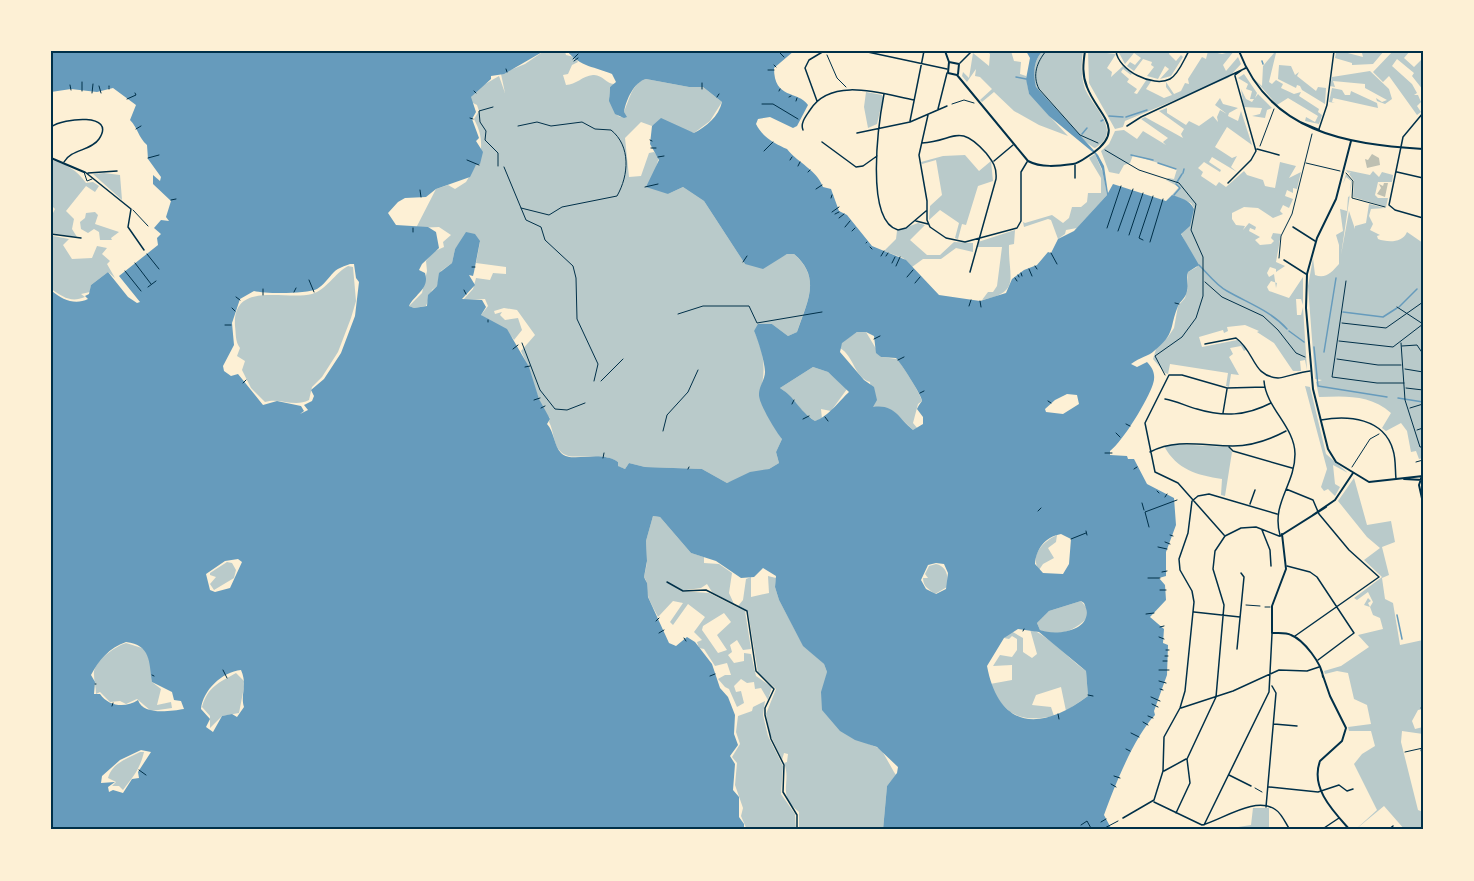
<svg xmlns="http://www.w3.org/2000/svg" width="1474" height="881" font-family="'Alegreya Sans',sans-serif">
	<style>
		.green { fill: #b9caca; fill-rule: evenodd }
		.water { fill: #669bbc; fill-rule: evenodd }
		.lines { fill: none; stroke-linecap: round; stroke-linejoin: round }
		.stream { stroke: #669bbc; stroke-width: 1.5 }
		.building { fill: #bec0b2 }
		.path { stroke: #003049; stroke-width: 1 }
		.service { stroke: #003049; stroke-width: 1 }
		.minor { stroke: #003049; stroke-width: 1.5 }
		.tertiary { stroke: #003049; stroke-width: 2 }
		.secondary { stroke: #003049; stroke-width: 2 }
		.neatline { fill: none; stroke: #003049; stroke-width: 2 }
	</style>
	<rect width="100%" height="100%" fill="#fdf0d5"/>
	<!-- green -->
	<path class="green" d="M544,51H565L566,55L574,57L578,62L572,65L568,74L563,75L566,85C576,85 582,76 593,75C602,74 606,84 615,84L610,87L609,97L618,116L621,117C629,105 630,83 646,79L689,87H703L722,102L710,121L694,133C679,130 666,115 652,126L641,122L625,138L629,177L641,176L649,153L654,152L659,157L653,178L668,194L683,187L704,201L745,264L770,262L787,254H794C822,279 807,301 797,332L788,336L772,324L754,331C764,350 767,374 759,394L782,439L776,452L779,463L769,469L727,483L702,469L645,467L629,463L625,469L617,466L618,462C598,449 572,463 561,452C553,445 554,431 549,422L550,418C539,409 530,368 521,351L535,335L517,310L504,308L494,311L495,314L502,312L500,315L505,320L518,318L522,330L514,340C502,323 493,327 481,315L488,306L485,299L463,300L473,289L476,278L490,280L493,273L506,274V267L476,263L480,242L462,240L455,249L452,263L441,271L437,286L432,290L426,306L414,308L409,306L422,293L427,271L426,261L433,252L444,247L443,242L451,235L439,227L416,228L436,189L448,185L455,189L466,182L476,165L479,164C482,146 483,136 474,119L479,111L477,105L471,102V97L480,87L499,76L505,93L501,74L525,64Z
		M987,51H1011L1014,61L1021,62L1020,74L1026,76L1029,94L1068,136L1039,125L1014,111L994,92L982,102L980,100L992,89L980,77L975,76L976,69L967,82L962,76L963,72L969,78L973,53L989,66L990,54Z
		M1043,51H1083C1081,64 1081,77 1085,89C1094,109 1123,131 1095,148C1084,143 1038,97 1035,85C1032,74 1034,59 1043,51Z
		M1088,51L1116,54L1107,68L1112,72L1111,77L1123,66L1132,73L1131,75L1123,69L1121,72L1129,79L1127,82L1137,89L1134,93L1137,94L1147,79L1152,80L1146,89L1164,98L1172,95L1166,87V82L1174,94L1181,91L1185,83L1189,84L1188,79L1202,57L1206,59L1208,51L1222,54L1234,51L1223,65L1226,71L1238,57L1241,64L1228,78L1125,121L1123,127L1115,129L1089,83Z
		M1118,51H1170L1169,54L1176,61L1181,55L1183,57L1171,76L1160,79L1169,69L1165,66L1158,79L1147,76L1154,67L1151,65L1152,62L1143,59L1134,71L1127,66L1130,62L1135,65L1141,58L1134,53L1125,64Z
		M1365,51H1384L1373,64L1352,65V63L1335,58L1336,53L1344,52L1363,57L1362,53Z
		M1393,51H1410L1404,58L1414,67L1423,58V90L1412,76L1414,73L1397,59L1392,66L1412,84L1417,93L1414,95H1418L1421,102L1417,106L1421,112L1417,115L1389,76L1383,82L1373,72Z
		M1274,53H1276L1269,82L1272,84L1276,80L1283,84L1281,88L1294,94L1301,92L1299,96L1319,109L1318,112L1322,115L1319,124L1305,121L1306,117L1315,122L1318,116L1288,98L1277,105L1255,80L1262,86L1263,66Z
		M1279,65L1291,66L1295,75L1299,72L1297,76L1316,91L1318,87L1326,88L1325,104L1302,90L1300,86L1297,85L1296,88L1278,79Z
		M1370,71L1389,89L1392,99L1385,104L1377,101L1376,98L1382,102L1387,100L1365,88V84L1333,81L1335,87L1330,86L1332,77Z
		M1244,74L1257,93L1255,98L1258,94L1272,108L1267,110L1265,118L1252,116L1260,114L1262,108L1244,107L1241,89L1246,99L1252,102L1254,99H1250L1252,91L1246,89L1248,84L1238,78Z
		M1332,88L1342,90L1345,95H1350L1351,91L1377,103L1378,108L1333,98L1332,102L1335,103L1329,102Z
		M866,92L882,95L883,98L877,124L868,128L864,107Z
		M1220,98L1223,104L1238,108L1229,113L1228,116L1238,121L1241,111L1252,145L1227,127L1215,147L1232,158L1237,156L1231,167L1237,172L1212,157L1209,162L1221,170L1220,172L1204,162L1198,168L1203,172L1201,176L1216,186L1219,182L1226,187L1244,171L1247,175L1263,180L1265,186L1275,188L1280,162L1296,166L1289,178L1301,172L1297,189L1293,188V193L1287,190L1285,196L1293,199L1289,208L1283,205L1280,211L1283,214L1273,218L1258,208L1244,207L1232,213V219L1236,225L1245,226L1243,230L1249,223L1256,227L1255,230L1250,228L1249,231L1260,237L1255,240L1260,245L1271,244L1274,241L1271,238L1273,233L1281,234L1276,262L1285,266L1276,272V269L1270,267L1267,273L1269,277L1274,274L1276,288L1277,283L1271,281L1267,287L1269,291L1289,298L1303,277V305L1301,299H1296L1297,315H1301L1303,307L1307,370L1305,360L1300,361L1301,371H1293L1274,343L1257,332L1259,331L1245,325L1227,327L1228,331L1224,333L1223,330L1199,337L1202,347L1237,340L1247,349L1244,351L1241,346L1230,348L1233,354L1229,357L1239,375L1231,374L1229,387L1226,386L1228,373L1170,364L1168,374L1165,373L1153,359L1157,346L1168,337L1174,328L1178,306L1185,298L1188,288V272L1197,267L1181,233L1186,228L1194,208L1191,203L1172,195L1179,187L1166,180L1168,178L1174,179L1177,169L1133,155L1130,163L1124,165L1119,174L1109,172L1101,151L1109,144L1115,131L1124,130L1137,139L1143,131L1166,145L1163,142L1168,138L1141,119L1145,117L1183,138L1181,134L1184,129L1159,111L1167,108V113L1186,125L1189,121L1199,126L1213,116L1218,122L1217,117L1220,110L1227,114L1215,105Z
		M1095,154L1103,173L1107,195L1077,228L1066,230L1065,234L1058,239L1051,220L1048,219L1024,227L1023,222L1025,223L1052,215L1063,223L1069,218L1072,207H1081L1087,202L1088,193H1101V178L1089,158Z
		M965,155L979,171L991,161L993,181L978,186L966,225L962,224L958,239L955,238L959,223L940,210L929,220L930,206L942,195L936,160L922,164L921,162L943,156Z
		M51,160C66,164 77,170 86,183L93,182L99,186L95,192L86,186L66,211L74,219L72,229L77,237L51,233V217L55,209L51,205Z
		M1346,170L1370,175L1373,171L1379,177L1382,172L1393,175L1392,182H1378L1375,195L1378,198H1388L1386,207L1353,197L1354,181L1349,174L1351,172L1348,173Z
		M104,173L120,175L122,200L93,174Z
		M1346,174L1352,181L1341,255L1349,211L1355,229V226L1366,223L1369,204L1385,208L1371,209L1369,216L1373,224L1370,230L1380,235L1377,236L1378,239C1386,242 1402,244 1407,232L1423,243V458L1419,459L1416,451L1411,452L1407,431L1401,423L1386,431L1382,428L1391,413C1370,394 1344,396 1319,397L1316,382L1322,380L1315,379L1308,286L1313,258L1315,275C1326,279 1332,272 1339,264V245L1336,235L1343,231L1340,209L1347,211L1348,197L1350,196L1351,181L1346,177L1343,184Z
		M95,212L98,215L95,224L119,232L111,238L112,240H100L99,232L94,229L88,233L81,229L80,222L85,218L86,213Z
		M918,223L925,225L910,240L927,255H940L954,242L973,243V252L956,248L941,259H923L912,267L903,258L884,251L896,239L897,231Z
		M1015,230L1014,244L1009,245C1008,278 1022,292 982,300L988,292H993L997,286L1002,247H977L978,242Z
		M53,236L69,239L63,245L72,259L92,258L97,246L107,248L102,254L110,261L107,264L115,278L108,272L91,285L90,292L81,294L85,297C71,303 63,297 51,289Z
		M348,266L353,267L356,301L351,318L338,352L322,377L312,387L309,400C294,408 280,397 265,402L251,388L242,370L245,361L237,356L240,348C235,342 236,333 235,326C232,280 286,301 312,294C326,290 335,273 348,266Z
		M857,332H866L881,357L897,359C903,366 920,393 922,401L918,404L913,423L918,429L913,430L893,411L873,407L870,382C854,377 854,356 840,348L842,342Z
		M813,367L828,372L847,389L831,411L821,409L822,419L815,421C799,411 794,397 780,388Z
		M1305,386L1310,387L1326,454L1348,473L1333,465L1335,484L1340,487L1335,496L1328,489L1324,491L1321,487L1327,469Z
		M1174,444L1228,447L1232,452L1225,496L1221,495L1222,479C1197,475 1177,470 1164,446Z
		M1354,478L1367,525L1391,521L1395,542L1382,547L1389,575L1382,578L1385,599L1393,603L1400,645L1423,640V709L1418,710L1412,721L1415,729L1423,727V734L1402,731L1401,742L1418,810L1423,812V830H1405L1384,806L1355,830L1377,810L1354,764L1362,754L1375,746L1371,731H1349L1348,727L1371,724L1367,705L1354,699L1348,673L1337,671L1325,674L1324,671L1341,666L1369,647L1358,635L1383,629L1380,618L1373,615L1370,607L1364,605L1368,598L1371,601L1368,603L1370,607L1373,602L1368,592L1357,600L1354,598L1382,577L1364,560L1380,548L1367,537L1338,501Z
		M653,516L660,517L691,553L704,557V563L719,564L732,573L729,593L734,604L712,592L707,584L701,588L679,591L709,593L745,611L751,649L743,650L737,640L730,645L732,652L728,655L734,663L744,661V653L751,654L756,676L772,687L768,700L761,688L755,689L754,682L747,683L741,679L734,686L736,692L741,691L744,703L737,707L729,689L725,687L718,679L725,675H731L727,663L715,666L704,649L699,648L697,642L702,640L694,632L705,617L688,604L673,625L670,622L683,603L673,601L658,617C655,611 649,600 648,596C645,589 649,583 644,577L647,563L646,541ZM724,613L731,622L717,635L727,650L718,653L702,630L703,626Z
		M1057,535L1056,542L1048,548L1054,558L1043,564L1039,570C1029,555 1044,541 1057,535Z
		M227,562L232,563L236,570L234,578L214,590L210,584L216,577L210,575V573Z
		M936,564C945,566 949,573 947,587L935,594C929,589 923,587 923,578H928L925,574L929,566Z
		M768,576L776,578L775,587L779,600L803,645L824,664L827,672L825,713L849,736L881,749L894,772L896,775L887,786L883,830H799V812C776,794 792,783 784,763L787,762L788,754L784,753L782,760L770,734L766,714L776,689L758,673L748,612L738,606L743,600L746,579L751,577V597L769,593Z
		M1081,601L1086,607L1087,618C1073,632 1058,637 1040,630L1037,623L1049,611Z
		M1030,629C1048,635 1069,659 1086,671L1088,696L1066,711L1061,687L1036,695L1032,705L1051,707L1054,716C1020,723 1004,715 990,684L1012,680V665L993,666L1000,655L1012,657L1017,650V639L1012,636L1009,639L1004,638L1011,631L1023,638V652L1032,658L1037,654Z
		M126,643L145,649L151,664L152,682L161,689L157,705L171,702L172,708L151,711L137,699L126,704L120,701L110,702L100,692L96,694C96,687 94,681 94,675C92,662 116,646 126,643Z
		M236,673L245,682L239,713L222,716L210,728V716L202,707C208,686 219,683 236,673Z
		M765,701L763,715L768,736L783,766L781,794L795,814L796,830H747L741,816L743,808L735,785L737,763L732,757L740,744L736,732L738,716L752,711L753,707Z
		M140,752H144C140,769 133,777 123,790L119,786H112L116,782L108,778C112,763 128,758 140,752Z
		M1253,808H1269V829L1219,830L1251,825Z"/>
	<!-- water -->
	<path class="water" d="M51,51H544L504,74L491,76V79L471,97L476,112L472,119L479,138L476,141L483,152L480,164L476,165L470,177L436,189L426,197L405,198L398,202L388,213L396,225L428,227L436,232L439,248L422,264L419,270L425,273C430,289 415,294 409,306L414,308L427,306L428,295L437,286L439,273L452,263L455,249L466,232L475,234L480,241L474,272L473,276L469,275L475,285L462,299L482,300L486,307L481,315L507,329L529,367L539,399L550,419L547,424C554,431 554,446 561,453C573,464 598,449 618,462V466L625,469L629,463L645,467L702,469L727,483L750,472L769,469L779,463L776,452L782,439C777,433 758,403 759,394C759,387 765,379 765,372C765,363 758,339 754,331L758,324H772L788,336L797,332C807,302 822,278 794,254H787L763,269L745,264L704,201L683,187L668,194L646,187L659,160L650,144L652,126L661,118L694,133C706,127 719,116 722,102L703,87H689L646,79C634,82 626,100 624,112L627,117L624,118L615,114L609,101L610,87L616,82L612,74C596,67 580,67 567,51H794L774,68C774,100 798,90 808,105L797,126L793,128L770,117L758,119L756,124C762,137 776,144 787,149C799,164 816,169 823,187L831,189L839,211L847,215L872,246L906,260L939,295L980,301L1006,293L1012,279L1024,270L1037,265L1048,252L1051,253L1058,239L1074,231L1107,195L1102,169L1095,154L1049,116L1029,94L1026,79L1030,58L1026,51H1043C1033,60 1033,75 1036,87L1098,155L1104,166L1108,193L1113,184L1166,201L1172,195C1181,198 1190,200 1194,209L1190,226L1181,234L1199,265L1188,272C1186,279 1189,285 1187,291C1186,298 1180,301 1178,306C1169,328 1176,333 1154,351C1149,356 1140,357 1131,364L1137,367L1147,362C1153,368 1156,375 1153,384C1148,400 1123,441 1110,451V455L1127,456L1128,459H1134L1147,484L1174,498L1176,525L1166,552V576L1159,578L1165,585L1166,600L1150,617L1164,629L1163,643L1168,645L1167,675L1154,711L1155,715C1134,737 1115,785 1104,815L1112,830H883L887,786L897,773L898,767L877,747L855,740L840,731L822,710L821,692L827,672L824,664L803,646L779,600L775,587L776,576L763,568L754,577L741,578L716,561L691,553L660,517L653,516L646,541L647,561L644,577L647,583L648,597L669,643L676,646L687,637L695,642L712,664L720,688L728,697L735,715L734,734L738,745L730,756L735,764L733,790L739,797V817L744,824V830H51V290C63,301 76,305 88,299L85,296L89,294L91,285L108,272L128,297L137,303L140,302L119,276L158,245L157,238L161,234L154,228L161,220L169,221L166,217L171,201L153,184V175L160,181L161,177L148,159L147,145C138,137 138,128 130,120L136,105L113,88L97,92L71,89L51,92ZM350,264H354L356,278L359,282L355,316L341,353L324,379L311,390L314,396L312,401L304,405L308,410L300,414L304,411L301,406L277,401L263,405L238,374L231,376L224,371L223,366L234,345L232,323L240,299L254,291C265,294 307,294 317,289C324,285 328,278 334,272C338,268 345,266 350,264ZM857,332H866L874,336L876,353L881,357L896,358C900,362 923,397 922,401C920,404 918,406 917,409L923,417V424L913,430C898,418 895,404 873,407L877,400L874,387L864,380L840,352L842,343ZM813,367L828,372L849,392C841,399 828,417 815,421C798,410 796,398 780,388ZM1067,394L1077,395L1079,404L1063,414L1046,412L1045,409L1055,400ZM1061,534L1071,539L1069,564L1063,574L1043,573L1035,564C1036,549 1045,537 1061,534ZM238,559L242,562L230,588L215,592L210,590L206,574L225,561ZM936,563L944,564L948,573L946,589L936,594L926,589L921,580L928,565ZM1081,601L1084,603C1097,629 1059,637 1040,630L1037,623L1049,611ZM1018,629L1039,632L1086,671L1088,696C1040,732 999,729 987,666L1004,638ZM126,642C151,645 149,662 152,682L172,692L174,700L181,701L184,709C171,711 143,716 138,700C126,708 109,707 100,694H94L95,682L91,675C99,660 109,648 126,642ZM241,670C248,686 240,694 244,707L237,717L232,714L222,716L213,732L206,727L210,719L201,709C203,690 222,672 241,670ZM141,750L151,752L138,772L139,778L132,779L123,793L113,790L109,792L108,787L115,782L101,783L102,776L120,760Z"/>
	<g class="lines">
		<!-- stream -->
		<path class="stream" d="M1262,61L1263,64
			M1016,77L1026,79
			M1109,116L1123,117
			M1126,117L1147,110
			M1101,121L1103,120
			M1082,134L1087,128
			M1131,155L1153,160
			M1158,163L1176,169
			M1183,173L1184,169
			M1177,182L1182,174
			M1174,195L1180,188L1176,184
			M1199,265C1207,273 1217,286 1227,291C1248,303 1271,311 1287,329
			M1399,307L1417,289
			M1343,312L1383,317L1397,308
			M1289,331L1304,342
			M1314,347L1318,386L1387,397
			M1324,352L1336,278
			M1398,398L1423,402
			M1397,615L1402,639"/>
	</g>
	<!-- building -->
	<path class="building" d="M1372,154L1379,158L1380,165L1367,168L1365,159L1368,160Z
		M1384,183H1388L1385,197L1377,194L1381,188L1379,184L1383,186Z"/>
	<g class="lines">
		<!-- path -->
		<path class="path" d="M1046,51C1037,62 1032,75 1039,89L1080,135L1098,143
			M780,53L784,57
			M827,55L837,78L846,87
			M573,59L578,54
			M574,61L578,58
			M774,65L776,67
			M506,69L507,72
			M768,70H774
			M70,85L71,90
			M99,86L101,93
			M109,87V86
			M109,89V88
			M702,89V83
			M82,91V82
			M474,91L476,93
			M779,91L780,89
			M92,93L93,84
			M717,97L719,94
			M789,97L791,96
			M127,99L136,95L135,93
			M796,101L797,98
			M762,104H773L798,119
			M952,104L964,100L974,103
			M493,107L479,111L480,122L486,131L485,140L498,153V166
			M470,118L473,119
			M518,126L537,122L551,126L582,122L595,129L611,130C631,146 629,175 617,196L562,207L549,215L521,208
			M136,129L141,126
			M650,140L652,141
			M1260,146L1274,109
			M651,148H656
			M1105,150L1139,170L1179,183L1196,204L1191,230L1203,257V296L1196,318L1182,337L1155,356L1165,375
			M764,151L773,142
			M658,157L664,156
			M148,158L159,155
			M467,160L479,165
			M790,160L792,157
			M1306,163L1340,171
			M798,166L800,162
			M504,167L526,220L541,227L545,240L573,266L576,278L577,319L598,364L594,381
			M808,172L810,170
			M1346,173L1353,181L1352,198L1385,207
			M645,187L658,184
			M816,189L822,185
			M420,190L421,197
			M831,198L832,195
			M171,200L176,199
			M832,212L839,207
			M835,214L839,212
			M839,218L844,214
			M845,227L850,221
			M413,228V232
			M1107,228L1121,186
			M852,231L855,228
			M1118,231L1133,189
			M1129,235L1143,193
			M1143,240L1139,238L1153,196
			M1150,242L1163,199
			M866,243L867,242
			M870,247L872,249
			M1051,253L1057,264
			M147,254L159,269
			M881,256L884,251
			M886,256L888,253
			M1279,258L1281,236L1292,214L1312,134
			M743,262L747,256
			M135,263L151,284
			M892,263L895,257
			M896,266L900,257
			M1035,266L1037,269
			M472,267H475
			M1029,269L1032,276
			M125,271L141,291
			M1021,273L1022,276
			M1018,275L1019,277
			M907,277L913,270
			M1015,278L1017,281
			M309,280L314,292
			M1346,281L1332,377L1377,383H1404
			M1205,282L1222,297L1263,316L1278,330L1296,353L1305,357
			M915,283L920,277
			M148,287L156,281
			M464,290L466,294
			M294,292L296,288
			M263,295V289
			M236,297L240,300
			M980,301L981,307
			M1175,303L1179,304
			M969,306L971,300
			M1397,307L1423,324
			M232,308L235,311
			M678,314L703,306H749L757,323L822,312
			M488,322V320
			M1342,323L1386,328L1423,302
			M225,325H231
			M874,339L880,336
			M1339,341L1393,347L1423,324
			M522,343L540,390L555,409L567,410L585,403
			M1401,343L1405,400L1420,447H1423
			M1402,346L1417,345L1423,354
			M513,349L518,345
			M1337,359L1378,365H1401
			M898,360L904,357
			M525,367L530,366
			M1405,369L1423,372
			M601,381L623,359
			M243,383L246,380
			M1406,388L1423,390
			M920,393L924,391
			M534,400L540,398
			M1048,401L1051,403
			M792,404L794,400
			M541,408L545,406
			M1410,408L1423,404
			M825,417L828,421
			M803,419L809,416
			M1126,424L1130,426
			M1417,430L1423,428
			M663,431L667,415L688,392L698,370
			M1116,433L1120,437
			M1105,453H1112
			M603,458L604,453
			M1416,462L1423,460
			M1352,467L1370,439L1379,434
			M688,469L689,467
			M1134,469L1137,467
			M1157,491L1159,493
			M1165,497L1167,494
			M1142,503L1144,510
			M1038,511L1041,508
			M1149,527L1145,512L1177,500
			M1086,531L1087,535
			M1170,535L1173,536
			M1071,539L1086,533
			M1165,542L1170,544
			M1158,547L1167,549
			M1162,572L1167,571
			M1148,578H1160
			M1160,590H1166
			M1246,605L1260,606
			M1146,614L1154,613
			M656,621L659,618
			M1160,627L1164,626
			M1023,631L1024,629
			M659,633L664,630
			M1159,637L1164,639
			M684,638L686,641
			M1166,650H1169
			M1165,656H1168
			M1163,661H1167
			M223,670L227,678
			M1159,670H1169
			M152,675L154,676
			M710,676L715,674
			M1159,681L1166,683
			M95,684H96
			M1160,689L1163,690
			M1088,695L1093,696
			M1151,697L1160,701
			M1152,704L1158,707
			M112,706L113,703
			M1421,708H1423
			M1058,714L1059,719
			M1148,716L1153,718
			M1143,722L1148,725
			M1131,733L1139,737
			M1126,749L1130,751
			M1421,750L1423,757
			M1405,752L1423,748
			M139,770L146,775
			M1114,776L1120,778
			M1111,784L1116,787
			M1255,788L1262,792
			M1101,822L1106,819
			M1081,825L1087,821L1092,830
			M1101,830L1118,821"/>
		<!-- service -->
		<path class="service" d="M84,172L87,181L92,179
			M133,210L148,226
			M1265,607H1270"/>
		<!-- minor -->
		<path class="minor" d="M863,51L947,69
			M1116,51C1118,70 1153,88 1170,79C1179,74 1184,59 1189,51
			M960,63L972,51
			M1235,75L1245,68
			M884,94C879,120 864,221 898,230L906,228L926,211
			M817,101L805,68L809,60L824,51
			M938,109L947,73
			M1423,113L1403,137L1389,205L1395,210L1423,218
			M928,115L919,155L927,201V220L930,227L946,238L965,242L1017,228L1021,221V172L1027,162
			M910,121L924,51
			M1127,126L1141,117L1246,68
			M51,127C63,118 117,112 99,139C91,151 71,149 64,162
			M1319,129L1327,105L1334,51
			M803,130C800,123 806,116 810,110C831,76 883,94 914,100
			M857,133L910,122L947,106
			M822,142L856,167L863,166L877,156
			M922,143C955,141 958,122 986,153C993,162 997,167 996,179L970,272
			M1257,149L1279,155
			M994,161L1013,145
			M85,172L131,209L128,227L144,250
			M1397,172L1423,178
			M88,173L117,171
			M1075,178V165
			M1228,183L1251,160L1256,151L1235,76
			M916,221L928,224
			M1293,227L1315,241
			M51,234L81,238
			M1284,260L1306,274
			M1205,344L1236,338C1256,353 1252,376 1278,378C1283,378 1300,372 1310,371
			M1264,381C1266,408 1295,427 1295,454C1295,485 1271,503 1280,535
			M1165,399C1176,401 1186,406 1197,409C1223,417 1246,416 1271,403
			M1223,413L1227,389
			M1321,420C1348,415 1384,418 1393,450C1396,459 1395,470 1396,479
			M1229,447L1233,451L1292,468
			M1150,452C1177,438 1203,446 1233,446C1252,446 1269,440 1286,431
			M1286,489L1313,500L1319,514L1349,550L1379,577L1295,636
			M1250,504L1255,490
			M1262,530L1270,550L1271,566
			M1224,535L1178,483L1155,472L1145,423L1169,375H1182L1227,388L1265,387
			M1287,566L1310,572L1317,577L1354,633L1318,660
			M667,582L683,591L706,590L747,611L756,671L774,689L765,708V715L771,739L784,765L783,792L797,815V830
			M1194,612L1240,617
			M1237,649L1244,577L1241,573
			M1181,708L1233,691L1279,670L1307,671L1319,667
			M1274,724L1297,726
			M1164,771L1186,759
			M1229,775L1251,786
			M1269,787L1318,792L1339,785L1347,791L1353,789
			M1154,802L1202,825C1222,820 1256,795 1276,810C1282,814 1286,824 1290,830
			M1266,807L1276,693L1272,686
			M1176,813L1190,783L1187,759L1216,697L1224,605L1213,569L1215,551L1225,536L1241,528L1256,527L1279,536
			M1123,818L1154,800L1163,771L1164,737L1180,708L1185,691L1194,602L1192,591L1180,570L1179,559L1188,533L1192,501L1198,496L1209,494L1277,514
			M1204,825L1269,692L1272,634
			M1321,830L1339,818
			M1388,830L1393,826"/>
		<!-- tertiary -->
		<path class="tertiary" d="M945,51L949,62
			M949,62L959,64L958,74
			M949,62L948,73L957,75
			M957,75L1028,161C1041,168 1058,166 1073,164C1080,163 1086,157 1093,153C1127,129 1097,114 1087,87C1082,75 1083,64 1085,51
			M51,158L84,172
			M1313,515L1335,500L1353,473
			M1282,534L1286,569L1272,606V633C1278,633 1286,632 1291,635C1304,640 1322,664 1323,677
			M1280,536L1326,507
			M1321,670L1330,696L1346,728L1342,741L1320,761C1310,788 1333,811 1350,830"/>
		<!-- secondary -->
		<path class="secondary" d="M1239,51C1270,132 1345,144 1423,149
			M1300,122L1319,130
			M1351,141L1336,199L1317,238L1307,274L1306,308L1313,389L1328,449L1336,462L1369,482L1423,476
			M1422,476L1419,485L1423,503
			M1404,479L1423,480
			M1423,484V487"/>
	</g>
	<!-- border -->
	<rect width="1474" height="881" fill="none" stroke="#fdf0d5" stroke-width="105"/>
	<rect x="52" y="52" width="1370" height="776" class="neatline"/>
</svg>
